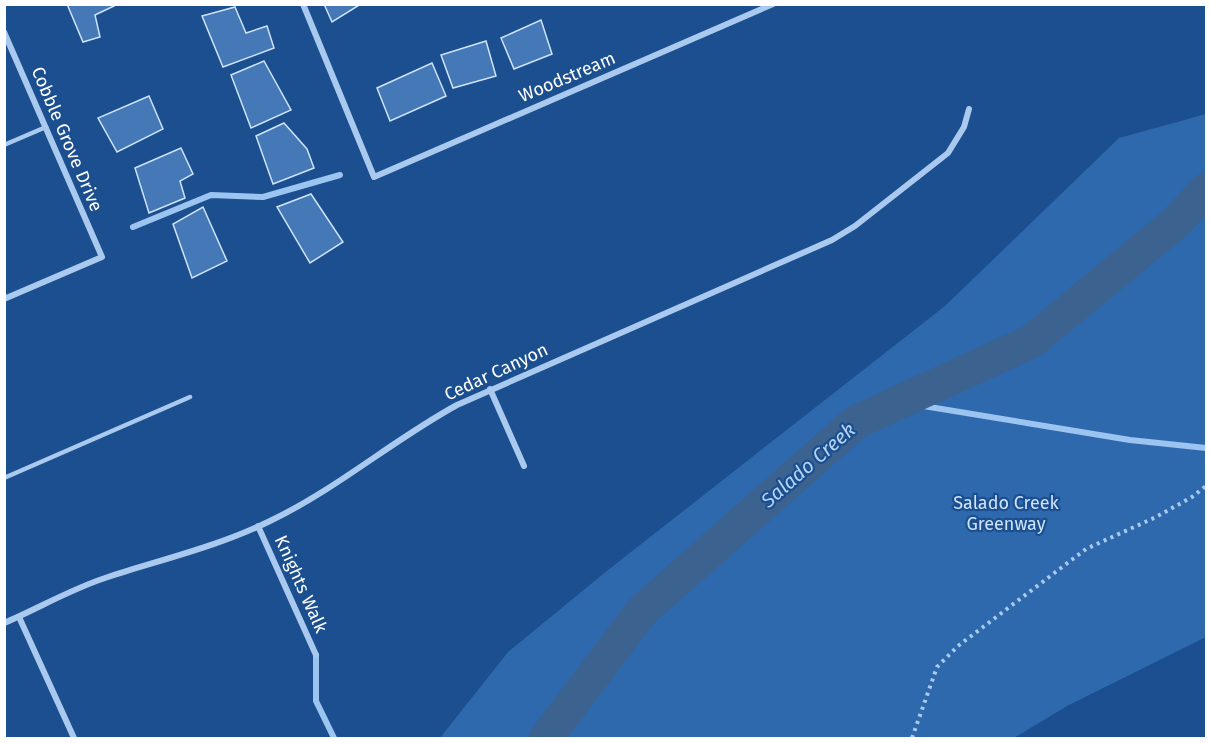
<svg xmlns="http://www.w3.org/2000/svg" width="1211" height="743" font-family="'Fira Sans',sans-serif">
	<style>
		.green { fill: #2e69ad }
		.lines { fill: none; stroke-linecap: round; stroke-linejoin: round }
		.stream { stroke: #9cc4f0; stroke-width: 6 }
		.river { stroke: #3c6290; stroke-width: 34 }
		.building { fill: #4478b7; stroke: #cfe3fa; stroke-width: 1.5 }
		.path { stroke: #a9c9ee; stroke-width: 4; stroke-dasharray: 3 4.5; stroke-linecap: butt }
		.service { stroke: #a9c9ee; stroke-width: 4.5 }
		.minor { stroke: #a9c9ee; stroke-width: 6 }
		.labels { text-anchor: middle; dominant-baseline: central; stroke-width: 4.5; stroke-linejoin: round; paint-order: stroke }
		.street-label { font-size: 18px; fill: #fff; stroke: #1b4f8f }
		.park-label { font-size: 18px; fill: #cfe3fa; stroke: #1b4f8f }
		.water-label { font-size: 20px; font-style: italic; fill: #b5d3f5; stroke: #1b4f8f }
	</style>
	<rect width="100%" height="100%" fill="#1b4f8f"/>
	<!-- green -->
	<path class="green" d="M1206,114V637L1067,706L1014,738H440L508,652L608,570L945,306L1119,138Z"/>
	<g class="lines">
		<!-- stream -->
		<path class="stream" d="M133,227L211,195L263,197L340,175
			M899,402L1130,440L1206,448
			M316,655V701L334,738"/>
		<!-- river -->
		<path class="river" d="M546,738L642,611L856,422L1032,341L1175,223L1206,190"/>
	</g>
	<!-- building -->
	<path class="building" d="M67,4H114V6L95,15L100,37L83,42Z
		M324,4H361L332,22Z
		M235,7L246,33L267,26L274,48L223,67L202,16Z
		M541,20L552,54L514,69L501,38Z
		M486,41L496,76L453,88L441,55Z
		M264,61L291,110L251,128L231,75Z
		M432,63L446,96L390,121L377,88Z
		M149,96L163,129L117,152L98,118Z
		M284,123L307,149L314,168L273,184L256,136Z
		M181,148L193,174L180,181L185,198L149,213L135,168Z
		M311,194L343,242L310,263L277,207Z
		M203,207L227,261L192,278L173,224Z"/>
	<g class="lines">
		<!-- path -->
		<path class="path" d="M912,738L937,667L958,646L1086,549L1156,517L1192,497L1206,486"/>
		<!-- service -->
		<path class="service" d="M4,145L46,127
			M4,478L190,397"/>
		<!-- minor -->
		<path class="minor" d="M303,4L374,177L773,4
			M4,32L102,257L4,299
			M490,389L524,466
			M258,526L316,655
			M19,617L74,738
			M4,623C39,608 73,588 108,577C163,559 220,546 272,520C338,488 393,440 457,405L832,240L855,226L948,153L964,127L969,109"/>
	</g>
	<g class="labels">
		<!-- street labels -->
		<g class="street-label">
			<text transform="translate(567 77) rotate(-23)">Woodstream</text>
			<text transform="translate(67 139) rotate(67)">Cobble Grove Drive</text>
			<text transform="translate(496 372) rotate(-25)">Cedar Canyon</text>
			<text transform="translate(301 584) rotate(66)">Knights Walk</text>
		</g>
		<!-- park labels -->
		<g class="park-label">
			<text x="1006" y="503">Salado Creek<tspan x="1006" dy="21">Greenway</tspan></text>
		</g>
		<!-- water labels -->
		<g class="water-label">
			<text transform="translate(808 465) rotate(-41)">Salado Creek</text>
		</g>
	</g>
	<!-- border -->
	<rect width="1211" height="743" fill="none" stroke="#ffffff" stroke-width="12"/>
</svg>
